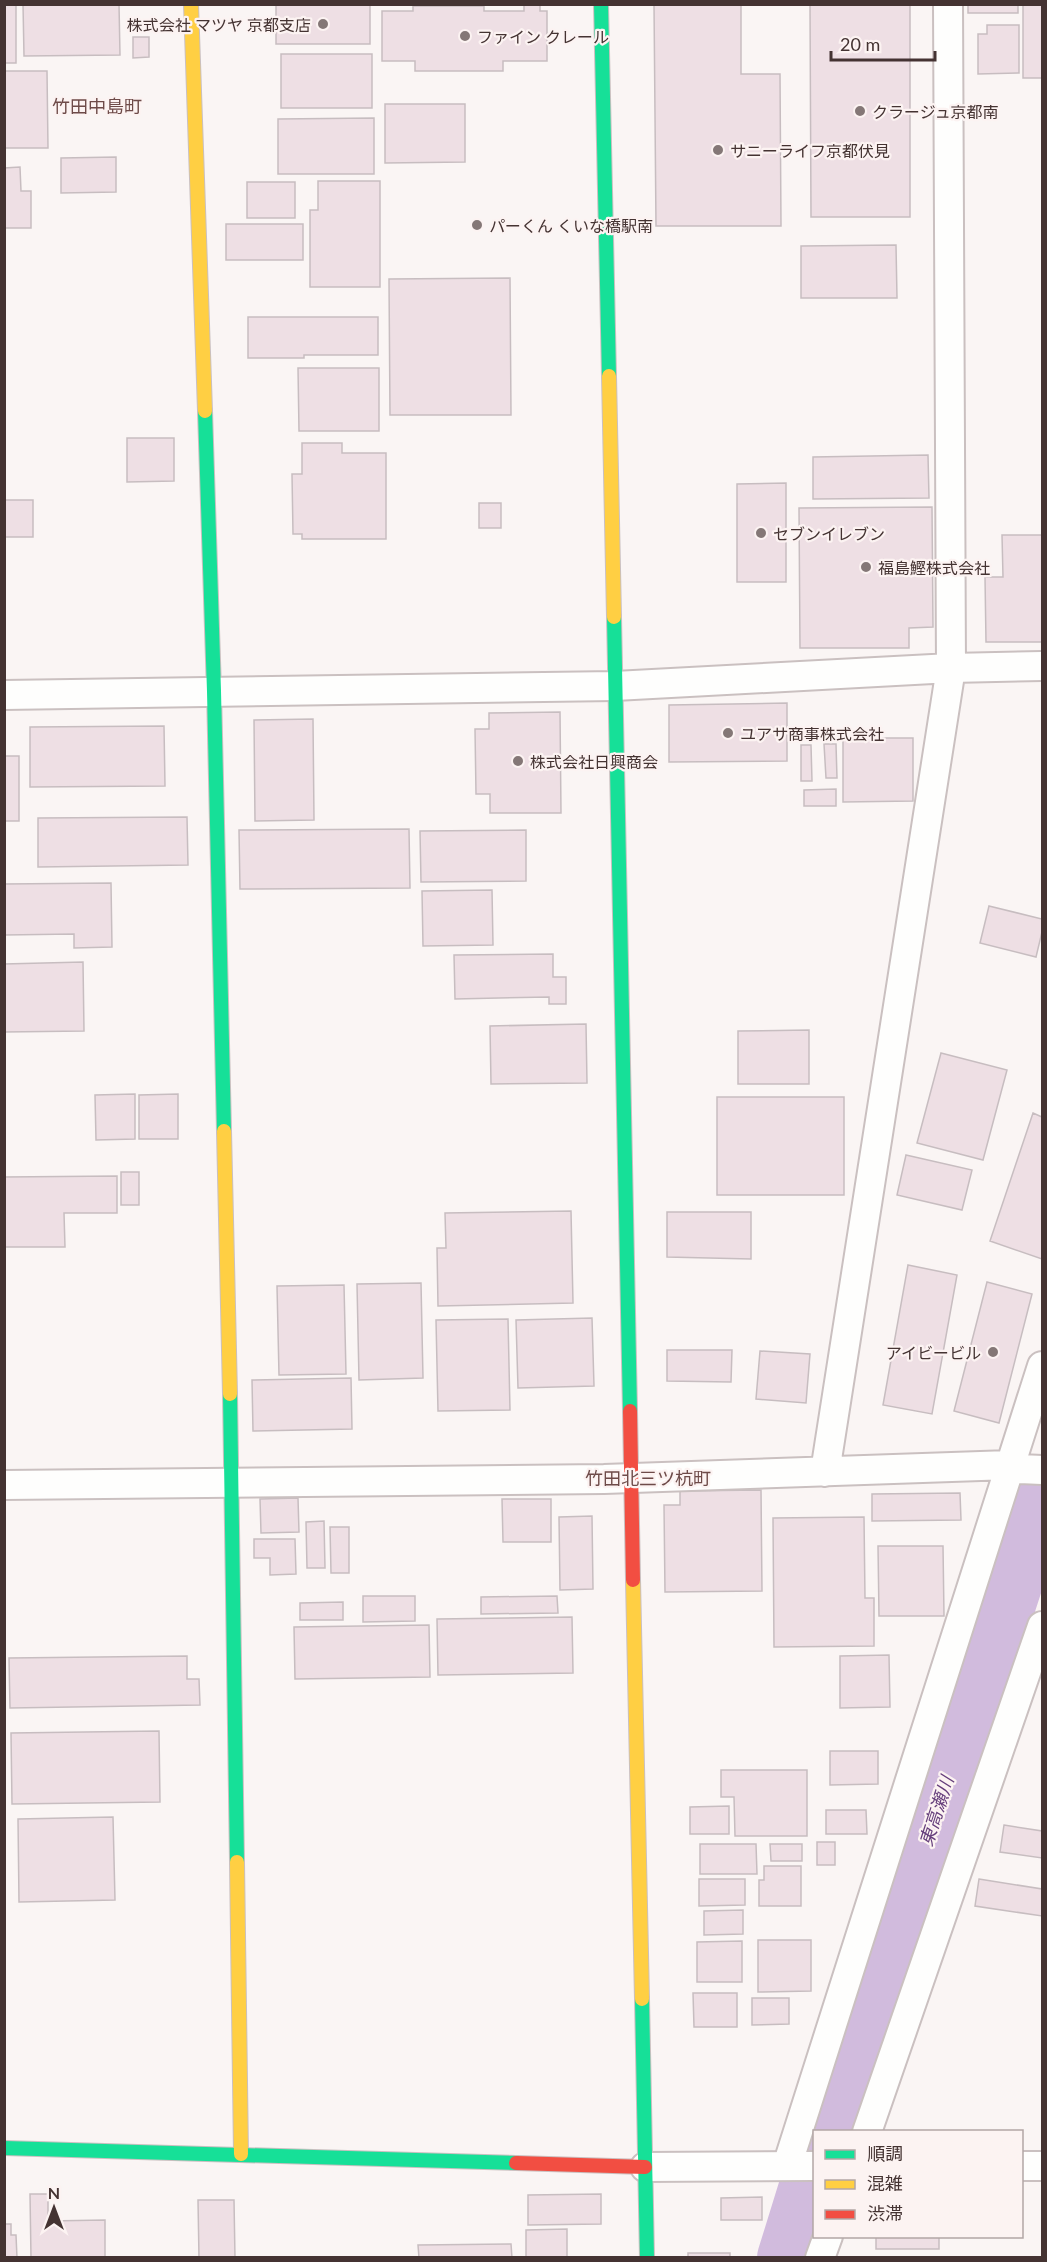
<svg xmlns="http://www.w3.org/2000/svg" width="1047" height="2262" font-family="Lato,'Noto Sans JP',sans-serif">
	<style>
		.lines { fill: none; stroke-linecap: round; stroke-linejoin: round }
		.river { stroke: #d1bbdd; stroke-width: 62 }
		.building { fill: #eedfe4; stroke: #c7bdc0; stroke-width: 1.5 }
		.street-casing { stroke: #cac0c0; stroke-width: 32 }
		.fast-casing { stroke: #cac0c0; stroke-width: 16 }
		.slow-casing { stroke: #cac0c0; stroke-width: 16 }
		.jam-casing { stroke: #cac0c0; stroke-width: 16 }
		.street { stroke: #fefefd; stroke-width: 28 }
		.fast { stroke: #16e098; stroke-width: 14 }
		.slow { stroke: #ffcf43; stroke-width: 14 }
		.jam { stroke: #f24e42; stroke-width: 14 }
		.poi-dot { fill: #847776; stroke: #fcf3f2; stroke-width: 2 }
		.labels { text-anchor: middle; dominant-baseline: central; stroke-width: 4.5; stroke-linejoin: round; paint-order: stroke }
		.poi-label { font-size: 16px; fill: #443332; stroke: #fcf3f2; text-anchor: start }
		.neighbourhood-label { font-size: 18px; fill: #6e4b49; stroke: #fcf3f2 }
		.water-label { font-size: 18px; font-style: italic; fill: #653e7b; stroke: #fcf3f2 }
	</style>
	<rect width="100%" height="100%" fill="#faf5f4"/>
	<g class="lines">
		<!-- river -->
		<path class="river" d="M829,2132L928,1840L1042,1490
			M788,2258L814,2174"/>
	</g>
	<!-- building -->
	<path class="building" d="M4,4H16V63H4Z
		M23,4H119L120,55L24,56Z
		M276,4H370V44H276Z
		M524,4H540V11H547V61H503V71H415V61H382V11H413V6H484V11H524Z
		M654,4H741V74H780L781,226H656Z
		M910,4V217H811L810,5Z
		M968,4H1018V13H968Z
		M1023,4H1042V78H1023Z
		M987,25H1019V73L978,74V34H987Z
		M133,37H149V57L133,58Z
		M281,54H372V108H281Z
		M4,71H47L48,148H4Z
		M385,104H465V162L385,163Z
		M374,118V174H278V119Z
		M116,157V192L61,193V158Z
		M20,167L21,191H31V228H4V168Z
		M318,181H380V287H310V210H318Z
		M247,182H295V218H247Z
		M226,224H303V260H226Z
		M896,245L897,298H801V246Z
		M510,278L511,415H390L389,279Z
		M248,317H378V355H304V358H248Z
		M298,368H379V431H299Z
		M127,438H174V481L127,482Z
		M302,443H342V453H386V539H302V534H293L292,474H302Z
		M928,455L929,498L813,499V457Z
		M786,483V582H737V484Z
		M4,500H33V537H4Z
		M479,503H501V528H479Z
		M932,507L933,627L909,628V648H800L799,508Z
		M1002,535H1042V642H986L985,577H1003Z
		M787,703V761L669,762V705Z
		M560,712L561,813H490V794H476L475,729H489V713Z
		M313,719L314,820L255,821L254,720Z
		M164,726L165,786L30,787V727Z
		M843,738H913V801L843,802Z
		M824,744H836L837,778H826Z
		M801,745H811L812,781H801Z
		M4,756H19V821H4Z
		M836,789V806H804V790Z
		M187,817L188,865L38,867V818Z
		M409,829L410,888L240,889L239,830Z
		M526,830V881L421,882L420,831Z
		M111,883L112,947L74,948V934L4,935V884Z
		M492,890L493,945L423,946L422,891Z
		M989,906L1042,919V932L1036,957L980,943Z
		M553,954V977H566V1004H549V997L455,999L454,955Z
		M83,962L84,1031L4,1032V964Z
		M586,1024L587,1083L491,1084L490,1026Z
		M809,1030V1084H738V1031Z
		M941,1053L1007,1070L983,1160L917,1143Z
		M135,1094V1139L96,1140L95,1095Z
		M178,1094V1139H139V1095Z
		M717,1097H844V1195H717Z
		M1033,1113L1042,1117V1259L990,1241Z
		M906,1155L972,1170L962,1210L897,1195Z
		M121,1172H139V1205H121Z
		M117,1176V1213H64L65,1247H4V1177Z
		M571,1211L573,1303L438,1306L437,1248H446L445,1213Z
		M667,1212H751V1259L667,1257Z
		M908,1265L957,1275L932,1414L883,1405Z
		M987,1282L1032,1294L999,1423L954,1411Z
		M421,1283L423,1378L359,1380L357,1284Z
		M344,1285L346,1374L279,1375L277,1286Z
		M592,1318L594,1386L518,1388L516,1320Z
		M508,1319L510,1410L438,1411L436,1320Z
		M667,1350H732L731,1382L667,1381Z
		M760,1351L810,1354L806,1403L756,1399Z
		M351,1378L352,1429L253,1431L252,1380Z
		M761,1490L762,1591L665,1592L664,1505H680V1491Z
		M960,1493L961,1520L872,1521V1494Z
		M298,1498L299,1532L261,1533L260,1499Z
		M502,1499H551V1542H503Z
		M592,1516L593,1589L560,1590L559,1517Z
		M864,1517L865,1598H874V1646L774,1647L773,1518Z
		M324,1521L325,1568H307L306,1522Z
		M330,1527H349V1573H331Z
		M254,1539H295L296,1574L270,1575V1558H254Z
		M878,1546H943L944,1616H879Z
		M363,1596H415V1621L363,1622Z
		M557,1596L558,1613L481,1614V1597Z
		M343,1602V1620H300V1603Z
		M572,1617L573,1673L438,1675L437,1619Z
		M429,1625L430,1677L295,1679L294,1627Z
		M889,1655L890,1707L840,1708V1656Z
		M187,1656V1679H199L200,1705L10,1708L9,1658Z
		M159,1731L160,1802L12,1804L11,1733Z
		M830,1751H878V1784L830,1785Z
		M721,1770H807V1836H735L734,1797H721Z
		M729,1806V1834H690V1807Z
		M826,1810H866L867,1834H826Z
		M113,1817L115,1900L19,1902L18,1819Z
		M1004,1825L1042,1831V1858L1000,1852Z
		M817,1842H835V1865H817Z
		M700,1844H756L757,1874H700Z
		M770,1844H802V1861H771Z
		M764,1866H801V1906H759V1880H764Z
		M699,1879H745V1905L699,1906Z
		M979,1879L1042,1889V1916L975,1906Z
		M743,1910V1934L704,1935V1911Z
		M758,1940H811V1991L758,1992Z
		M742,1941V1982H697V1942Z
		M693,1993H737V2027H694Z
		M752,1998H789V2024L752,2025Z
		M30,2194H48V2221L105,2220V2258H31Z
		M601,2194V2224L528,2225V2195Z
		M762,2197V2220H721V2198Z
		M198,2200H234L235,2258H199Z
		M4,2224H11V2235H16L17,2258H4Z
		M567,2229V2258H526V2230Z
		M876,2236H939V2249H876Z
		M511,2244L512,2258H419L418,2245Z
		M688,2253H730V2258H688Z"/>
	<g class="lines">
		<!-- street casing -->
		<g class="street-casing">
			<path id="street" d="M4,695L615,686L951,668L1042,666
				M825,1472L951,668L948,4
				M4,1485L604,1479L1010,1465L1020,1469L1042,1470
				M867,2132L1042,1626
				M787,2166L1042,1366
				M1022,2166H1042
				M645,2167L814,2166
				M820,2258L828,2236"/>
		</g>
		<!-- fast casing -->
		<g class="fast-casing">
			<path id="fast" d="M601,4L609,376
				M205,411L214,691L224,1131
				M614,617L630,1411
				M230,1394L237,1862
				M642,1999L647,2258
				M4,2148L516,2163"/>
		</g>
		<!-- slow casing -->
		<g class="slow-casing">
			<path id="slow" d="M191,4L205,411
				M609,376L614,617
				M224,1131L230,1394
				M633,1580L642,1999
				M237,1862L241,2154"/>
		</g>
		<!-- jam casing -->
		<g class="jam-casing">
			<path id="jam" d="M630,1411L633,1580
				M516,2163L645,2167"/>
		</g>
		<!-- street -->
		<use href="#street" class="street"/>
		<!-- fast -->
		<use href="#fast" class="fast"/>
		<!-- slow -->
		<use href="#slow" class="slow"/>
		<!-- jam -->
		<use href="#jam" class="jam"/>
	</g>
	<!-- markers -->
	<g class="poi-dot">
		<circle cx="323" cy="24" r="6"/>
		<circle cx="465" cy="36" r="6"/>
		<circle cx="860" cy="111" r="6"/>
		<circle cx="718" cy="150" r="6"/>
		<circle cx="477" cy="225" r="6"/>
		<circle cx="761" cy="533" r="6"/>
		<circle cx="866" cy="567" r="6"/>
		<circle cx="728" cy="733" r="6"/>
		<circle cx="518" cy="761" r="6"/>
		<circle cx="993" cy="1352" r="6"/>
	</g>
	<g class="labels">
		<!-- poi labels -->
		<g class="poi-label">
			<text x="311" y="24" text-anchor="end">株式会社 マツヤ 京都支店</text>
			<text x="477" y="36">ファイン クレール</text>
			<text x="872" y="111">クラージュ京都南</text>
			<text x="730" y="150">サニーライフ京都伏見</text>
			<text x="489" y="225">パーくん くいな橋駅南</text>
			<text x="773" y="533">セブンイレブン</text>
			<text x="878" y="567">福島鰹株式会社</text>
			<text x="740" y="733">ユアサ商事株式会社</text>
			<text x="530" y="761">株式会社日興商会</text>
			<text x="981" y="1352" text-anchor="end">アイビービル</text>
		</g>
		<!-- neighbourhood labels -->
		<g class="neighbourhood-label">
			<text x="97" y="106">竹田中島町</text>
			<text x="648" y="1478">竹田北三ツ杭町</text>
		</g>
		<!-- water labels -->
		<g class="water-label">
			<text transform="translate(936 1811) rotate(-72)">東高瀬川</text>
		</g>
	</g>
	<!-- border -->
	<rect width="1047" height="2262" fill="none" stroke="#443332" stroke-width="12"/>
	<!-- legend -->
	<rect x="813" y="2130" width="210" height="108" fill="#fcf3f2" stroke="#b2a6a5" stroke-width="1.5"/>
	<rect x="825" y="2150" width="30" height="9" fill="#16e098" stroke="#b2a6a5" stroke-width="1.5"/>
	<text x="867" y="2160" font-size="18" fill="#443332">順調</text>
	<rect x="825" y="2180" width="30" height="9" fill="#ffcf43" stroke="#b2a6a5" stroke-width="1.5"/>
	<text x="867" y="2190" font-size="18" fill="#443332">混雑</text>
	<rect x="825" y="2210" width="30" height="9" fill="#f24e42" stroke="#b2a6a5" stroke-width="1.5"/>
	<text x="867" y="2220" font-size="18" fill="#443332">渋滞</text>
	<!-- north arrow -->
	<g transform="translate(54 2208)" stroke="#fcf3f2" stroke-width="4.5" paint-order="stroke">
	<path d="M0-4.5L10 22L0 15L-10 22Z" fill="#443332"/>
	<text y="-9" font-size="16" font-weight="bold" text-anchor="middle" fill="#443332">N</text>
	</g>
	<!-- scale -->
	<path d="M831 51v9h104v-9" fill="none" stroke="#443332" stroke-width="3"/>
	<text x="840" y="51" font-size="18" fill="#443332" stroke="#fcf3f2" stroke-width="4.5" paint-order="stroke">20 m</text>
</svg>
